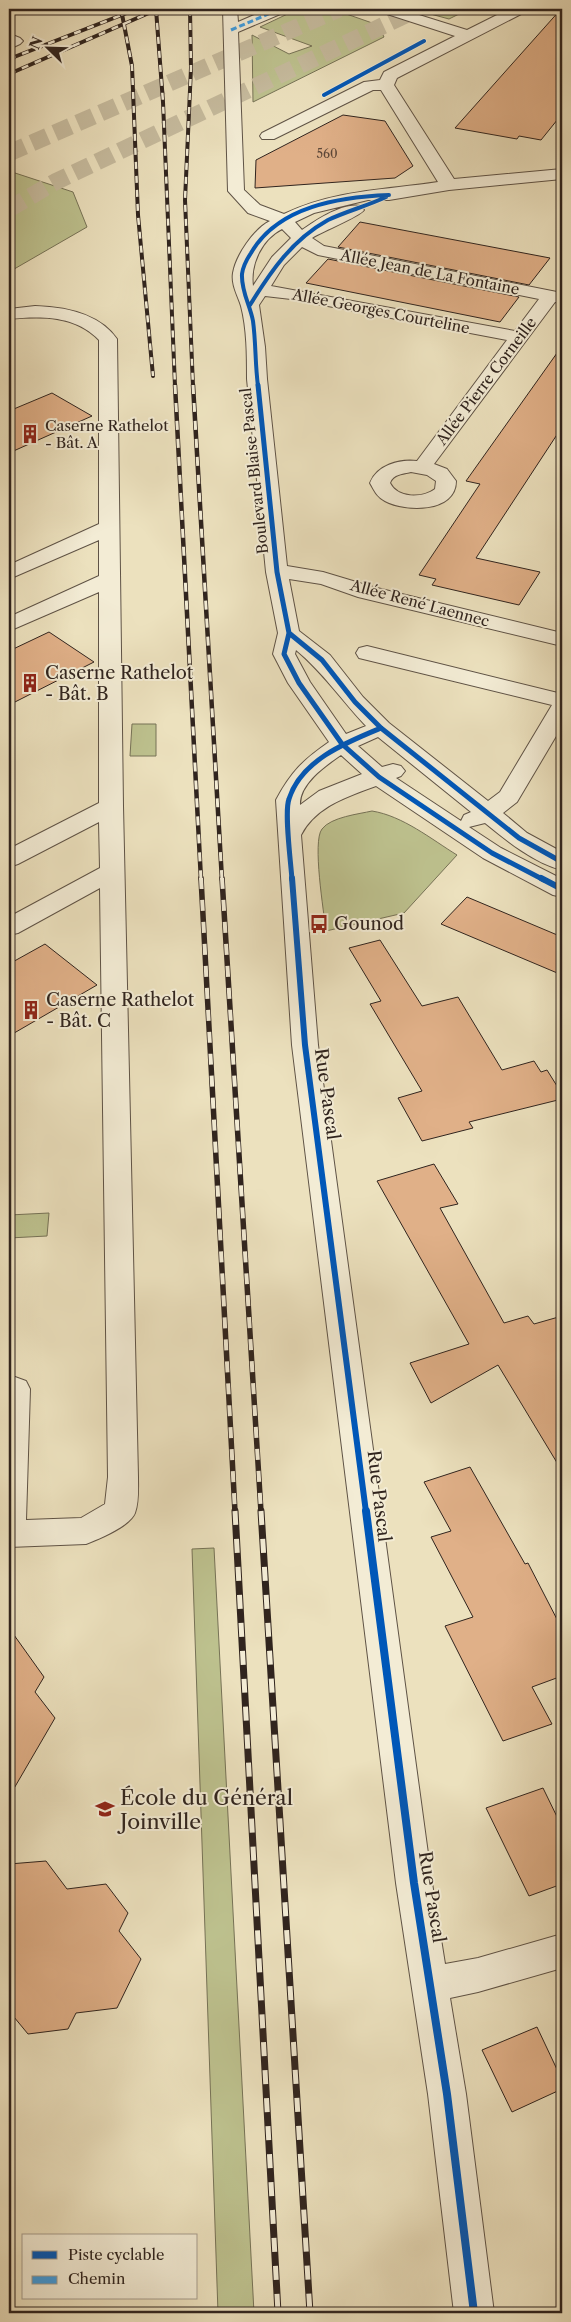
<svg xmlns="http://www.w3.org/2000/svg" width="571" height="2322" font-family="'Libre Caslon Text',serif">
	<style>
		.green { fill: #bdc18e; stroke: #767256 }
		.building { fill: #e0b088; stroke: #30241e }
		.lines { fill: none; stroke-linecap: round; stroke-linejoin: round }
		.highway-tunnel { stroke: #c6bb9e; stroke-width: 17; stroke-dasharray: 17 8; stroke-linecap: butt }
		.minor-casing { stroke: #5f5346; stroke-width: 2 }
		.minor { fill: #f3ecd5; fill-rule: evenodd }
		.rail-far3-casing { stroke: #30241e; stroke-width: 4 }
		.rail-far2-casing { stroke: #30241e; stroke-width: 4.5 }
		.rail-far1-casing { stroke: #30241e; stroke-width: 5.5 }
		.rail-casing { stroke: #30241e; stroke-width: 7 }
		.rail-far3 { stroke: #f3ecd5; stroke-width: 2.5; stroke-dasharray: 7; stroke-linecap: butt }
		.rail-far2 { stroke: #f3ecd5; stroke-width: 3; stroke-dasharray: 9; stroke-linecap: butt }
		.rail-far1 { stroke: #f3ecd5; stroke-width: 4; stroke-dasharray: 11; stroke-linecap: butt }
		.rail { stroke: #f3ecd5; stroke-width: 5; stroke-dasharray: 14; stroke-linecap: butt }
		.quiet { stroke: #3e9ce0; stroke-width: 3; stroke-dasharray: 6 3; stroke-linecap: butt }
		.cycleway-far3-casing { stroke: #f3ecd5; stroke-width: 5.5 }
		.cycleway-far2-casing { stroke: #f3ecd5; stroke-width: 8 }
		.cycleway-far1-casing { stroke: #f3ecd5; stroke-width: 9 }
		.cycleway-casing { stroke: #f3ecd5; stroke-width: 11 }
		.cycleway-far3 { stroke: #0057b8; stroke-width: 4 }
		.cycleway-far2 { stroke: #0057b8; stroke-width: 5 }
		.cycleway-far1 { stroke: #0057b8; stroke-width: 6 }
		.cycleway { stroke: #0057b8; stroke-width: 8 }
		.labels { text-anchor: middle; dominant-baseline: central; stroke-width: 4; stroke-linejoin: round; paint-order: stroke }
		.far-number-label { font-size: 12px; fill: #5c4738 }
		.far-street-label { font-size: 15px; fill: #30241e; stroke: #f3ecd5 }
		.far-poi-label { font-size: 15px; fill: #30241e; stroke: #f3ecd5; text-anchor: start }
		.poi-label { font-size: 18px; fill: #30241e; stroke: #f3ecd5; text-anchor: start }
		.street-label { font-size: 18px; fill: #30241e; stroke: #f3ecd5 }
		.near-poi-label { font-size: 21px; fill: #30241e; stroke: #f3ecd5; text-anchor: start }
	</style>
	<rect width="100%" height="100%" fill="#ece1be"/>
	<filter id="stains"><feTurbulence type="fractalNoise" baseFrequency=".004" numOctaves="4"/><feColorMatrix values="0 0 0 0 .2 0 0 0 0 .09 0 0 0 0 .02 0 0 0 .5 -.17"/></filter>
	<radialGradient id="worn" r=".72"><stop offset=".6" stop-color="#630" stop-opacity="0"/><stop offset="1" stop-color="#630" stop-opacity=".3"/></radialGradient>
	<!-- green -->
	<path class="green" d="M298,9H332L378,25L384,37L253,102L252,35L289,54L312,46L260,27Z
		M412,9H469L449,19Z
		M9,171L73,192L87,227L9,272Z
		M132,724H156V756H130Z
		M372,811C403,816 431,839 457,855L404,913L326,931C324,913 312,841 322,829C331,817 359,814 372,811Z
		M49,1213L47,1236L9,1238V1215Z
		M214,1548L254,2313H218L192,1549Z"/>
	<!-- building -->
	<path class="building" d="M561,9L562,114L541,140L519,136L517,139L455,128Z
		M343,115L385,121L413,166L395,178L255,188L256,160Z
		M360,222L550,258L529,285L338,247Z
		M328,259L519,297L500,322L306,283Z
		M562,346V427L476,558L540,572L519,605L432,585L436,579L419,575L480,484L466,481Z
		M52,393L92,416L9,453V411Z
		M49,632L94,662L9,705V651Z
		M467,897L562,937V975L441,924Z
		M380,940L422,1006L458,997L502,1070L534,1061L541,1072L547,1070L562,1094V1099L469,1122L473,1128L422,1141L398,1098L422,1091L370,1004L381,1001L349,948Z
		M45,944L97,985L9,1036V964Z
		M434,1164L458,1204L440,1208L504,1323L528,1316L534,1324L562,1316V1471L498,1365L431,1403L410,1363L469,1344L377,1181Z
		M470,1467L525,1564L528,1563L562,1629V1676L532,1687L552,1724L503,1741L447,1630L445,1626L473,1617L431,1537L451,1531L424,1482Z
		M9,1628L44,1677L35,1692L55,1718L9,1797Z
		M543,1788L562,1827V1884L529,1896L486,1808Z
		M46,1861L67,1889L106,1884L128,1913L119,1931L141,1959L117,2008L76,2013L68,2029L28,2034L9,2011V1864Z
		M537,2027L562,2080V2089L512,2112L482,2050Z"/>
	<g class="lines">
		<!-- highway-tunnel -->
		<path class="highway-tunnel" d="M9,153L339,9
			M9,209L55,182L418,9"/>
		<!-- minor casing -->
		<g class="minor-casing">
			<path id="minor" d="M223,9H237L238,22L268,9H287L285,12L238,32L244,190L260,205L284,214C333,190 386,190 438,182L381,90H373L274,139H262L260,136L262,133L364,82L380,80L384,72L455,36L381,12L379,9H400L467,30L509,9H527L525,12L397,78L394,85L454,179L562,169V179L449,190L389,200H368L314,213L295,222L302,230C316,220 343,202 361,206L364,210C359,217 323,231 312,238L324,246L562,293V303L555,302L434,464L447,469L456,481C456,513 405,512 385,501C377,497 374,490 370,483C377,465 399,459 417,461L507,340L291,299L265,296L259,305L265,347L267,379L287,566L323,572L373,587L562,633V646L358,597L321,584L289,579L299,631L330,655L363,697L389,723L488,801L500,792L552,705L359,658L356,653L359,648L367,646L562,694V726L517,802L503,813L527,833L562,852V870C534,863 507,841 485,823L469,827L501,848L562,879V897L553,895L483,858L376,786C347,797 316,806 301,835L318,1045L432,1883L445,1964L478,1958L562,1934V1968L478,1992L450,1998L466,2094L494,2313H454L428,2094L396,1883L292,1045L276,800C291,772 303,760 329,742L288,683L273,654L278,633L266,572L247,379C247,355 247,329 241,306C238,296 231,285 233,273C236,255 254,229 270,221L248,213L228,191ZM282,229L291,238L272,257L253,286C250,264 262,239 282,229ZM302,247L318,255L539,299L515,331L271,286L284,265ZM411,472L427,475L436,481L435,489C423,498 398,499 390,483C393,474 403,474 411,472ZM296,650C323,672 342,701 366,726L346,734L310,682L295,654ZM378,737L471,812L464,815L461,821L396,778L401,776L405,771L401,766L393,764L382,767L358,746ZM341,755L362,774L319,791L300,805C299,784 325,766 341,755Z
				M15,36L20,38L23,41L20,44L9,49V38Z
				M35,306C65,307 99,313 117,339L123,806L138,1477C138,1488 139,1502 135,1513C130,1526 99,1539 86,1544L9,1547V1379L15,1377L26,1381L30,1389L26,1520L81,1518L105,1504L108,1477L100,888L18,933L9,935V917L100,868L99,822L18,864L9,867V849L99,803V592L9,631V617L99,576V540L9,579V565L99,524V340C75,315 41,316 9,319V309Z"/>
		</g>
		<!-- minor -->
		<use href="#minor" class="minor"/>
		<!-- rail-far3 casing -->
		<g class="rail-far3-casing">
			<path id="rail-far3" d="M121,9L132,66L138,215L153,376
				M156,9L163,102L175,386
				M190,9L191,68L185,200L193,386
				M9,59L137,9
				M9,74L158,9"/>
		</g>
		<!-- rail-far2 casing -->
		<g class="rail-far2-casing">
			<path id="rail-far2" d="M175,385L201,880
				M193,385L222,880"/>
		</g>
		<!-- rail-far1 casing -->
		<g class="rail-far1-casing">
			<path id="rail-far1" d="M201,878L235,1512
				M222,878L261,1512"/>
		</g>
		<!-- rail casing -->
		<g class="rail-casing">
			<path id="rail" d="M235,1511L278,2313
				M261,1511L310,2313"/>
		</g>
		<!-- rail-far3 -->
		<use href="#rail-far3" class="rail-far3"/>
		<!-- rail-far2 -->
		<use href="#rail-far2" class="rail-far2"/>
		<!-- rail-far1 -->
		<use href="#rail-far1" class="rail-far1"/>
		<!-- rail -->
		<use href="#rail" class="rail"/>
		<!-- quiet -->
		<path class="quiet" d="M231,30L280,9"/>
		<!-- cycleway-far3 casing -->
		<g class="cycleway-far3-casing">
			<path id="cycleway-far3" d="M324,95L424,41
				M250,305C271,271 292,240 328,220C347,211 367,206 386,197
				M258,386C255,364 256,343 253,321C250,305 241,291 242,274C243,266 247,259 251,253C278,206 340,197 389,195"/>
		</g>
		<!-- cycleway-far2 casing -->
		<g class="cycleway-far2-casing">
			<path id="cycleway-far2" d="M258,385L277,572L289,633L284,654L299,683L342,744L379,777L492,853L544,880
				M289,633L322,660L355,702L381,728L519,838L562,862
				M292,880C291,863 284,812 289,799C301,760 347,742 381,728"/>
		</g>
		<!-- cycleway-far1 casing -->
		<g class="cycleway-far1-casing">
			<path id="cycleway-far1" d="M292,878L305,1045L366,1512
				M541,878L562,889"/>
		</g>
		<!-- cycleway casing -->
		<g class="cycleway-casing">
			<path id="cycleway" d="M366,1511L414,1883L447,2094L474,2313"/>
		</g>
		<!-- cycleway-far3 -->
		<use href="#cycleway-far3" class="cycleway-far3"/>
		<!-- cycleway-far2 -->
		<use href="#cycleway-far2" class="cycleway-far2"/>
		<!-- cycleway-far1 -->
		<use href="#cycleway-far1" class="cycleway-far1"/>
		<!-- cycleway -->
		<use href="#cycleway" class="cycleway"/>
	</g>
	<!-- icons -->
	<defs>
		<g id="building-bare" transform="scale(1.5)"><path d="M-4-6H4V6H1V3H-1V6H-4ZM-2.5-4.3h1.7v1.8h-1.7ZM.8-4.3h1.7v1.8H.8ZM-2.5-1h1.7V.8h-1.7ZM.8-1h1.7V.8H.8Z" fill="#8f2418" stroke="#f3ecd5" stroke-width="2.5" paint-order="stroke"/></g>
		<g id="bus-bare" transform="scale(1.5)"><path d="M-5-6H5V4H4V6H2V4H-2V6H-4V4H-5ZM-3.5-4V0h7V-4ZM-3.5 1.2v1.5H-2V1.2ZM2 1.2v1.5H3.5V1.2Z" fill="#8f2418" stroke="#f3ecd5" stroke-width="2.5" paint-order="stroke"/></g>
		<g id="school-bare" transform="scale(1.5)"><path d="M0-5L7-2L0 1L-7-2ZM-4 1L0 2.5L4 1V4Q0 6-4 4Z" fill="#8f2418" stroke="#f3ecd5" stroke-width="2.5" paint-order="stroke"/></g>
	</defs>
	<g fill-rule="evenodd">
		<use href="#building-bare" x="30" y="434"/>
		<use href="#building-bare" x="30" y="683"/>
		<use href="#bus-bare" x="319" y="924"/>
		<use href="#building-bare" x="31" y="1010"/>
		<use href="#school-bare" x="105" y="1809"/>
	</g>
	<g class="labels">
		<!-- far-number labels -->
		<g class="far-number-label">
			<text x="327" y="153">560</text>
		</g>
		<!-- far-street labels -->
		<g class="far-street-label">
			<text transform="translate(430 272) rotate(11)">Allée Jean de La Fontaine</text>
			<text transform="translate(381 311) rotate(11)">Allée Georges Courteline</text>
			<text transform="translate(486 381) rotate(-53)">Allée Pierre Corneille</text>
			<text transform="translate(254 471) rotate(-96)">Boulevard Blaise Pascal</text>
			<text transform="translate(420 603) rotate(15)">Allée René Laennec</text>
		</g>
		<!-- far-poi labels -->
		<g class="far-poi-label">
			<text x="45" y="425">Caserne Rathelot<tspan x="45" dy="17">- Bât. A</tspan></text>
		</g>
		<!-- poi labels -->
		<g class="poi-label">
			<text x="45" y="673">Caserne Rathelot<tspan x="45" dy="21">- Bât. B</tspan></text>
			<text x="334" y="924">Gounod</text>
			<text x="46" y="1000">Caserne Rathelot<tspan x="46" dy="21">- Bât. C</tspan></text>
		</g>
		<!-- street labels -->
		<g class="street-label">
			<text transform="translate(327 1094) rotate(82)">Rue Pascal</text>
			<text transform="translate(379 1496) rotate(83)">Rue Pascal</text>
			<text transform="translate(432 1897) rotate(81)">Rue Pascal</text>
		</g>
		<!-- near-poi labels -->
		<g class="near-poi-label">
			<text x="120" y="1797">École du Général<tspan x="120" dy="24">Joinville</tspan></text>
		</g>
	</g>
	<!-- margin -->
	<rect width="571" height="2322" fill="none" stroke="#ece1be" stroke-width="30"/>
	<rect x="10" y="10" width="551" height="2302" fill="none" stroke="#30241e" stroke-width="2.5"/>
	<rect x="15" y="15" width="541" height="2292" fill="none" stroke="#30241e"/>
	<!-- legend -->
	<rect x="22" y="2234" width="175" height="65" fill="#f3ecd5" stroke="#a59c8c"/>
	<rect x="32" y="2251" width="25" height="8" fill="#0057b8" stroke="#a59c8c"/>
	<text x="68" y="2260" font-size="15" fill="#30241e">Piste cyclable</text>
	<rect x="32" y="2276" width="25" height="8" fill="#3e9ce0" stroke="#a59c8c"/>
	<text x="68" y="2284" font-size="15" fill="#30241e">Chemin</text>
	<!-- north arrow -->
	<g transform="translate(48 48) rotate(293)" stroke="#f3ecd5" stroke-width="4" paint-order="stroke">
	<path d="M0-4L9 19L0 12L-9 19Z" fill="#30241e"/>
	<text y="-8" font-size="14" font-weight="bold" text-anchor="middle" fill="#30241e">N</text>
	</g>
	<rect width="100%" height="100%" filter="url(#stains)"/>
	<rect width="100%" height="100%" fill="url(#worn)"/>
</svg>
